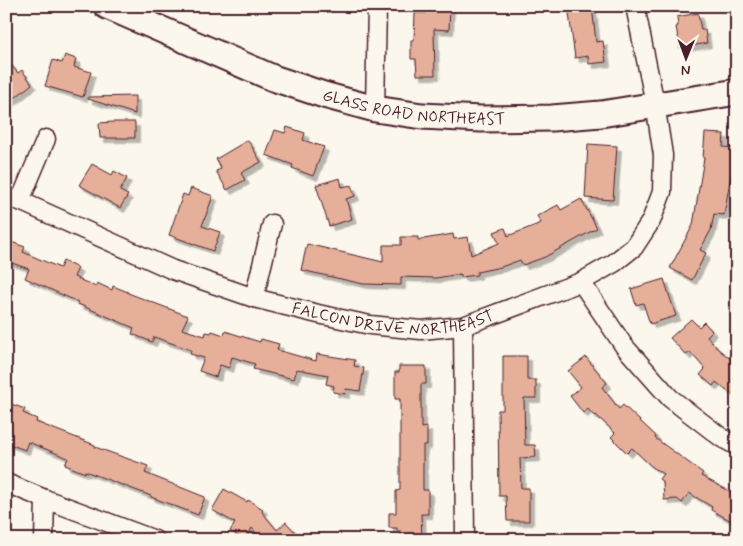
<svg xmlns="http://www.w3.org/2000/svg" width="743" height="546" font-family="Mynerve,sans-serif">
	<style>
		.building { fill: #e5af99; stroke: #4a1f2b; filter: url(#shadow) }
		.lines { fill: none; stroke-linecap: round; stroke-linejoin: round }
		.street-casing { stroke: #4a1f2b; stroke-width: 21 }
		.secondary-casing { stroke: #4a1f2b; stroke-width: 29 }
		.street { stroke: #fbf7ec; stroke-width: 18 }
		.secondary { stroke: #fbf7ec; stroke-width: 25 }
		.labels { text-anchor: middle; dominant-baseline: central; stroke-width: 5; stroke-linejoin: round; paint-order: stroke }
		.street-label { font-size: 16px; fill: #4a1f2b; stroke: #fbf7ec }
	</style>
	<defs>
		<filter id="shadow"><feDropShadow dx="4.5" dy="4.5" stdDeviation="0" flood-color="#0004"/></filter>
	</defs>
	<rect width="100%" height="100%" fill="#fbf7ec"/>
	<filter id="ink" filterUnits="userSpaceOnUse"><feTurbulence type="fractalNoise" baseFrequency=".02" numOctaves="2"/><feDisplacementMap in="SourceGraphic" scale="10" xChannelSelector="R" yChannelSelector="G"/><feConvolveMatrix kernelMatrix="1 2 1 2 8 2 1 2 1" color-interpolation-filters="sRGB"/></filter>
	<g filter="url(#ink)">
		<!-- building -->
		<path class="building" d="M426,6H450L449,30L434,29L435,75H417L416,59H411V40H414L415,13H426Z
			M568,6H592L596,42L603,41L606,62L589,64L588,56L575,58Z
			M698,13L701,30H705L707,43L680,48L676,27L678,26L677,17Z
			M65,55L76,59L74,67L91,72L83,97L45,86L53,60L62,63Z
			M6,59L18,73L22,70L32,84L6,105Z
			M135,96V114L88,99V97Z
			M113,122H135V138H100L99,123Z
			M287,127L305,133L303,140L324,147L313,176L292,168L293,165L266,155L275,130L285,133Z
			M705,133L724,134L723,147L735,148L734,161L737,162V175H731L724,215L714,214L711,230L700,250L706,253L692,280L670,268L693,225L704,158H703Z
			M248,140L261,162L241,173L245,180L227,190L216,171L221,169L216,159Z
			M588,144L617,146L613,200L585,198Z
			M92,164L112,175L114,171L127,178L120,191L128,195L120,208L79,185Z
			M340,178L342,187L351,185L355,196L346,199L352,219L329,226L316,185Z
			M191,188L213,196L202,226L220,232L213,251L169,235L183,194L188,196Z
			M581,199L597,228L545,257L523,265L520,260L501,267L477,272V275L461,277L460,274L436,278L401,277V285L363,284L301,270L307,244L383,262V245H401V237H418V240L453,234L454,239L468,237L471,255L499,243L494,232L505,228L508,236L541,223L537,216L558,205L561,210Z
			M6,240L25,247L23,252L60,268L63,261L78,268L74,277L96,287L97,283L112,290L113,286L128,292V293L188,316L182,329L205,336L206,332L211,333L212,331L224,335L225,331L260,342L261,339L279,344L277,350L316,361L317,354L355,360L354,366L364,368L360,391L346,389L345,394L333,392L334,386L326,384L328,375L297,369L294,379L253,369L255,364L232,357L229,368L220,365L216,377L199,371L204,358L190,354L191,350L154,337L152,342L132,334L134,328L78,304V302L25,278L29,269L6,261Z
			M664,279L676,316L650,324L643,303L636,305L631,289Z
			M691,319L699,327L704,322L712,331L707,336L718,349L737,364V389L732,395L716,382L713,386L700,375L705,369L690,352L686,355L670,338Z
			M503,356H527V380H536V398H524L525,445H535L536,457L520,458L521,488H529V521H507L506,496H499L498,410H503Z
			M586,357L607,383L602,387L619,409L623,405L656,436L655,438L703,473L701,476L737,495V524L711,510L712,507L689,493L682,503L677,499L664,500L663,482L659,479L663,474L651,466L632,448L627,453L611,437L615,433L596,415L594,416L588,409L583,413L570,396L581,387L568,371Z
			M399,366H426V384H421V428L427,427V445H423V490H428V514H421L422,540H401V531H397V528H389V513H396V491L400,490V399H395V372H399Z
			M11,404L25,409L23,413L37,419L36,422L95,445V447L148,466L145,473L205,497L198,515L151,497V496L85,471V473L65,465L68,458L28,442L25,450L6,443V416Z
			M224,489L247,502L248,500L263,509L262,512L277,530L286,522L302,540H262L252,528L245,540L230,531L235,523L212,510Z"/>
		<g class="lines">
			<!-- street casing -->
			<g class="street-casing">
				<g id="street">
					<path d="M375,109L377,6"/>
					<path id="s1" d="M6,198L20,201L173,270L254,298L318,314L370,325L421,330L463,326L581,282L614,263L634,247L651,221L662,192L663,155L655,104L635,6"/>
					<path d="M20,201L46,139"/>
					<path d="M581,282L624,346L670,398L722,438L737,446"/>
					<path d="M254,298L272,224"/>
					<path d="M463,326L465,540"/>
					<path d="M6,483L45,499L155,540"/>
					<path d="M44,540L45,499"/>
				</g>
			</g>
			<!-- secondary casing -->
			<g class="secondary-casing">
				<g id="secondary">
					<path id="s2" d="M107,6L273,78L324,95L375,109L422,116L481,119L552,118L601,114L737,92"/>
				</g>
			</g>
			<!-- street -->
			<use href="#street" class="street"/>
			<!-- secondary -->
			<use href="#secondary" class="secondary"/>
		</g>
	</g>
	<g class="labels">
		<!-- street labels -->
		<g class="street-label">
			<text stroke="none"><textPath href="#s2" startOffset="326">GLASS ROAD NORTHEAST</textPath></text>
			<text stroke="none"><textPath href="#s1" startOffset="410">FALCON DRIVE NORTHEAST</textPath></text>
		</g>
	</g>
	<!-- margin -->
	<rect width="743" height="546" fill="none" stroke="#fbf7ec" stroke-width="25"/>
	<rect x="12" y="12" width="718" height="521" fill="none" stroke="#4a1f2b" stroke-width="2" filter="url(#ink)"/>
	<!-- north arrow -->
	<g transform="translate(686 58) rotate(181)" stroke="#fbf7ec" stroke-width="4" paint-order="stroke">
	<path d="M0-4L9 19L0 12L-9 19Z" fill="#4a1f2b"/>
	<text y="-8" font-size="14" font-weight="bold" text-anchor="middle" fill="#4a1f2b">N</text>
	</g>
</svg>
